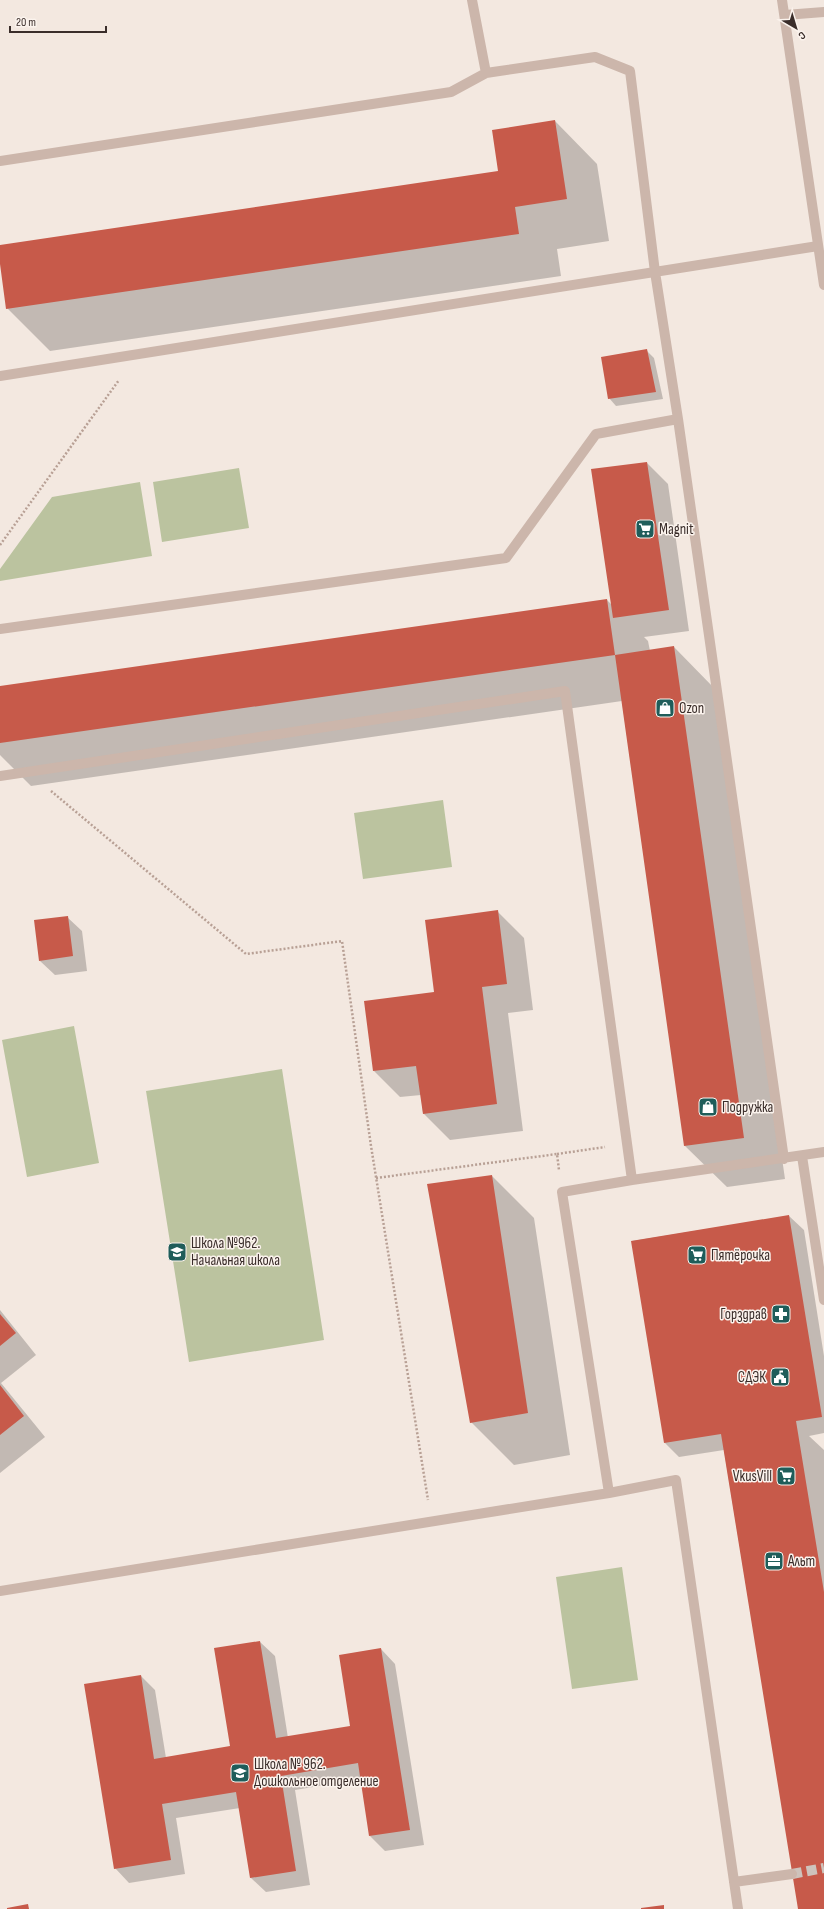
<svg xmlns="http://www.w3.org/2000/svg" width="824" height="1909" font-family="'Sofia Sans Condensed',sans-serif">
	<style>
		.green { fill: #bbc39f }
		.shadow { fill: #0003 }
		.building { fill: #c75a4a }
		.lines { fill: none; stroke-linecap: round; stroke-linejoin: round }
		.minor-tunnel { stroke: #cec3bc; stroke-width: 10; stroke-dasharray: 10 5; stroke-linecap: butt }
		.path { stroke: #b8a095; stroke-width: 2.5; stroke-dasharray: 2 2; stroke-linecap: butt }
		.minor { stroke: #ccb6ab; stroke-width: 10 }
		.labels { text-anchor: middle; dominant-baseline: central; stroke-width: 3; stroke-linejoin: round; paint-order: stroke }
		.poi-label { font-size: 15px; fill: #3a2d2a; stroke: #fbf3ed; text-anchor: start }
	</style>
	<rect width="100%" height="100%" fill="#f3e8e0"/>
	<!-- green -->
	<path class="green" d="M239,468L249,528L162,542L153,482Z
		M140,482L152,556L0,581V569L52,497Z
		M443,800L452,867L363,879L354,813Z
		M74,1026L99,1163L27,1177L2,1040Z
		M282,1069L324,1340L189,1362L146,1091Z
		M622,1567L638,1680L572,1689L556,1577Z"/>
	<!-- shadow -->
	<path class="shadow" d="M555,121L597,164L609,241L557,249L561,276L50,351L7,308L0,257V246L499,172Z
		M647,351L654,358L663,399L616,406L609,398Z
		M647,463L668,484L689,631L644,637L648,641L650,651L674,647L715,689L785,1179L727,1187L685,1146L622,701L31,786L0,755V687L607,600L612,605Z
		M497,911L524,938L533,1010L508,1013L523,1131L450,1140L423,1113L421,1095L400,1097L374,1071Z
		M67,917L82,931L87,971L55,975L40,961Z
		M492,1176L534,1218L570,1455L514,1465L471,1422Z
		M789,1216L804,1230L824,1356V1433L809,1436L824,1450V1909H799L724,1450L679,1457L665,1443L632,1241Z
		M0,1310L36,1355L1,1383L45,1437L0,1473Z
		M260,1642L275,1656L288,1738L351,1727L381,1649L395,1664L424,1845L385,1851L370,1836L361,1779L295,1790L310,1885L266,1892L251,1878L240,1808L176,1818L185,1874L129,1883L115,1868L141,1676L155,1690L166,1758L231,1747Z"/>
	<!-- building -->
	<path class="building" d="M555,120L567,199L515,207L519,234L6,309L0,264V245L498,171L492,130Z
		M647,349L656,392L608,399L601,357Z
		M647,462L669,610L613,618L591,469Z
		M607,599L615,655L0,743V686Z
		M674,646L744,1138L684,1146L615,655Z
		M498,910L507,984L482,987L497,1104L423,1114L416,1066L373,1071L364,1001L434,992L425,920Z
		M68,916L73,956L39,961L34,920Z
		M492,1175L528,1413L470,1423L427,1184Z
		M789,1215L822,1417L796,1421L824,1592V1909H798L721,1434L664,1443L631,1241Z
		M0,1314L16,1333L0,1346Z
		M0,1385L24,1416L0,1435Z
		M260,1641L276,1738L350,1726L339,1655L381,1648L410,1830L369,1836L358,1763L281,1776L296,1871L250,1878L236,1792L162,1804L171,1860L114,1869L84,1684L141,1675L154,1759L230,1746L214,1648Z
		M28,1904L29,1909H7V1908Z
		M664,1905V1909H641V1908Z"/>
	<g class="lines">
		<!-- minor-tunnel -->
		<path class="minor-tunnel" d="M792,1874L824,1868"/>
		<!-- path -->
		<path class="path" d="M0,545L119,380
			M51,791L246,954L342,941L371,1146L428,1500
			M557,1154L605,1147
			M376,1178L557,1154L559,1170"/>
		<!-- minor -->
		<path class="minor" d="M472,0L486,73
			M782,0L824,285
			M785,15L824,12
			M0,161L451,92L486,73L595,57L630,71L655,272L678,419L596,434L506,558L0,629
			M0,376L818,246
			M678,419L784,1159
			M0,776L565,691L632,1180L824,1152
			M802,1156L824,1300
			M609,1493L676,1480L738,1909
			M0,1591L609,1493L562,1192L632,1180
			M734,1882L792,1874"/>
	</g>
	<!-- icons -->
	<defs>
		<g id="supermarket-square" transform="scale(1)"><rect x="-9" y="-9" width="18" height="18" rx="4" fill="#1f5d5a" stroke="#fbf3ed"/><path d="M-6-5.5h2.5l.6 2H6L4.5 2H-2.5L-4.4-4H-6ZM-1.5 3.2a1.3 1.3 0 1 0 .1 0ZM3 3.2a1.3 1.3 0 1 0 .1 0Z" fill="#fff"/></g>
		<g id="shop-square" transform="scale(1)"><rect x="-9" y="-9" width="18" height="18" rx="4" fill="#1f5d5a" stroke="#fbf3ed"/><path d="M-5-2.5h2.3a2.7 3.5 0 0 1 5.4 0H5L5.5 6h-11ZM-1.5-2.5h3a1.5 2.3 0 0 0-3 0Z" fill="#fff"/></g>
		<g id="school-square" transform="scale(1)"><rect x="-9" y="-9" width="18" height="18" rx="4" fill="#1f5d5a" stroke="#fbf3ed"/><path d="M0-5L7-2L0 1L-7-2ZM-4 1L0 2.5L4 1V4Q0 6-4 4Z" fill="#fff"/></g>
		<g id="pharmacy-square" transform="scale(1)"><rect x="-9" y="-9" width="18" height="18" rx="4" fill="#1f5d5a" stroke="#fbf3ed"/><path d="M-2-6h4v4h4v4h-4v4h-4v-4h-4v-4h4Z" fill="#fff"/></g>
		<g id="civic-square" transform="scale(1)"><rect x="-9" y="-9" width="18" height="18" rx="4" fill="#1f5d5a" stroke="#fbf3ed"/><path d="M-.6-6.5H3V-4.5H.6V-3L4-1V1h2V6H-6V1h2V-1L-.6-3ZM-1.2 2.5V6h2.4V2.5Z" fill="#fff"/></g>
		<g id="office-square" transform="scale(1)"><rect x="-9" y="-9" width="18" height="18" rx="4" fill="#1f5d5a" stroke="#fbf3ed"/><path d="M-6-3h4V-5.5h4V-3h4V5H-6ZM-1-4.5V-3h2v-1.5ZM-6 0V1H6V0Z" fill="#fff"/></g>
	</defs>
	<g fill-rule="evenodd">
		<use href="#supermarket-square" x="645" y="529"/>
		<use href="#shop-square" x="665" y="708"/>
		<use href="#shop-square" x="708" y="1107"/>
		<use href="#school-square" x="177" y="1252"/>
		<use href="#supermarket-square" x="697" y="1255"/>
		<use href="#pharmacy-square" x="781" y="1314"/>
		<use href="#civic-square" x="780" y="1377"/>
		<use href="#supermarket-square" x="786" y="1476"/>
		<use href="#office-square" x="774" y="1561"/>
		<use href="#school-square" x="240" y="1773"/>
	</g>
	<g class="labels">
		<!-- poi labels -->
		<g class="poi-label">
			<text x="659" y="529">Magnit</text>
			<text x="679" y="708">Ozon</text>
			<text x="722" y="1107">Подружка</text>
			<text x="191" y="1243">Школа №962.<tspan x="191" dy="17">Начальная школа</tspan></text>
			<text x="711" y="1255">Пятёрочка</text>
			<text x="767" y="1314" text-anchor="end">Горздрав</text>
			<text x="766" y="1377" text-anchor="end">СДЭК</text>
			<text x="772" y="1476" text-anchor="end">VkusVill</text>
			<text x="788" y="1561">Альт</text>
			<text x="254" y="1764">Школа № 962.<tspan x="254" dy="17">Дошкольное отделение</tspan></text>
		</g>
	</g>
	<!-- north arrow -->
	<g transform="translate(796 28) rotate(142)" stroke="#fbf3ed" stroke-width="3" paint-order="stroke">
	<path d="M0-3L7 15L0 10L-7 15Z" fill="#3a2d2a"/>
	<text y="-6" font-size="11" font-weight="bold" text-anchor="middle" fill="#3a2d2a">С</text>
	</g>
	<!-- scale -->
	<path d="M10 26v6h96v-6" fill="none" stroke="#3a2d2a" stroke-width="2"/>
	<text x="16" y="26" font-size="12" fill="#3a2d2a" stroke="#fbf3ed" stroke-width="3" paint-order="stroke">20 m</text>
</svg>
